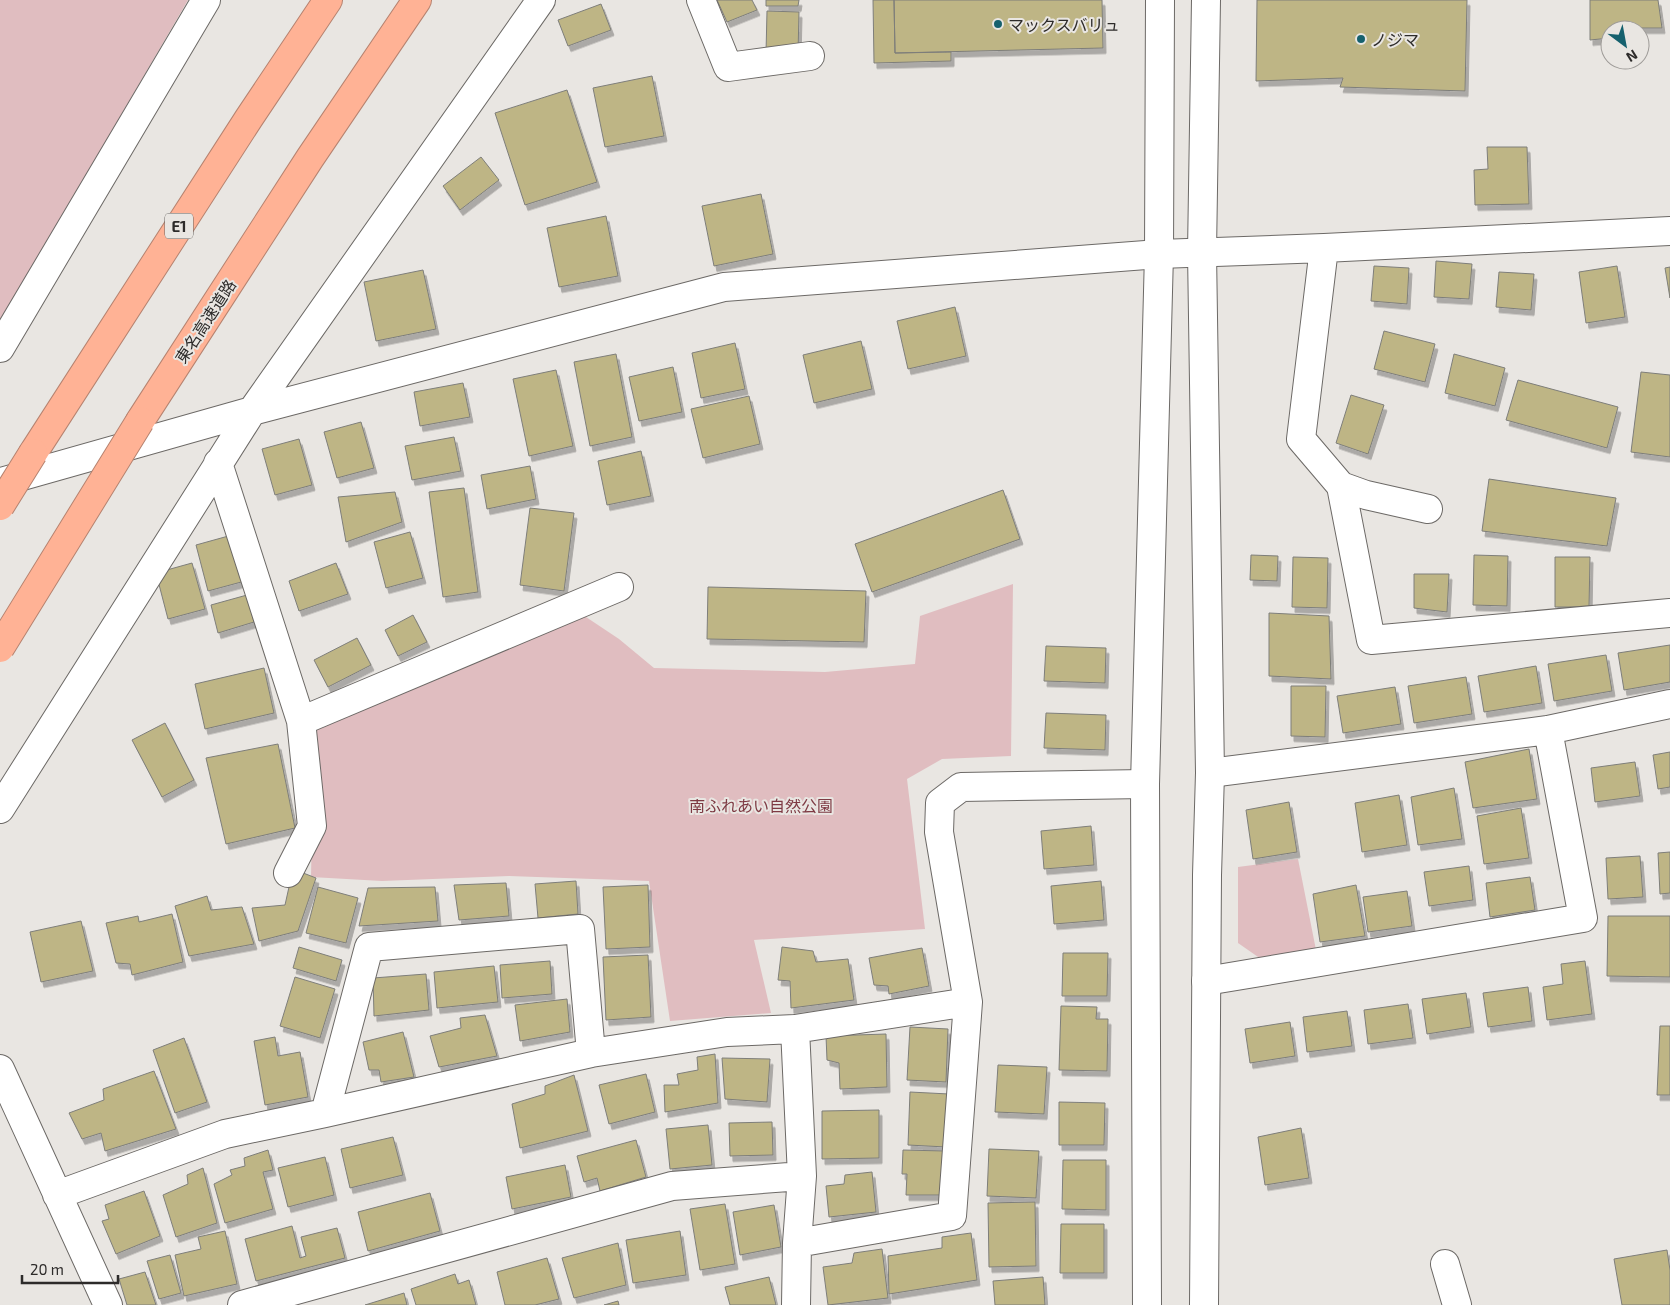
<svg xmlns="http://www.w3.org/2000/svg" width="1670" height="1305" font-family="'Exo 2','Noto Sans JP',sans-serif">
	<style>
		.green { fill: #e0bdc0 }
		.building { fill: #beb585; stroke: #7e7e7a; filter: url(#shadow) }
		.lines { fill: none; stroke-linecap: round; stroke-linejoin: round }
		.minor-casing { stroke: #6c6966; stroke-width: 30 }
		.tertiary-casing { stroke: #6c6966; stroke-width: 30 }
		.motorway-casing { stroke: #b68370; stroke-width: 30 }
		.minor { stroke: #fff; stroke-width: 28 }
		.tertiary { stroke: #fff; stroke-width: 28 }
		.motorway { stroke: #ffb295; stroke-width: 28 }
		.motorway-bridge-casing { stroke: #b68370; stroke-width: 30; stroke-linecap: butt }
		.motorway-bridge { stroke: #ffb295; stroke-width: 28 }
		.poi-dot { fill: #16616e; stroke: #e9e6e2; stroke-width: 2 }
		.labels { text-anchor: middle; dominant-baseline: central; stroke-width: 4; stroke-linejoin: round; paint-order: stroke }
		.shield { fill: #e9e6e2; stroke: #656361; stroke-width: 1 }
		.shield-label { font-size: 15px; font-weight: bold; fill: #2d2b2a }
		.poi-label { font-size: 16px; fill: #2d2b2a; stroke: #e9e6e2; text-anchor: start }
		.street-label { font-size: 16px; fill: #2d2b2a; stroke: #e9e6e2 }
		.park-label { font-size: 16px; fill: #7e3a43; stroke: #e9e6e2 }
	</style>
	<defs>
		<filter id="shadow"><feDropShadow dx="3" dy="5.5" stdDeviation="0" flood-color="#0004"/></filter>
	</defs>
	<rect width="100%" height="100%" fill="#e9e6e2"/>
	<!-- green -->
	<path class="green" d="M0,0H188L0,323Z
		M1013,584L1011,756L942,759L907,779L925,929L754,940L771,1013L670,1021L649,881L509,876L382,881L311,877L312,826L301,721L571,607L619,639L654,668L825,672L915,664L920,616Z
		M1298,859L1316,950L1261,959L1238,943V867Z"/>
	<!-- building -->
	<path class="building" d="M717,0H752L757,10L727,22Z
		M766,0H799L798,6H766Z
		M873,0H894L895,53L951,52V61L874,63Z
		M894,0H1102L1103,48L895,53Z
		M1257,0H1467L1465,91L1340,87L1343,78L1256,81Z
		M1590,0H1658L1662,28H1622V30H1610V38L1590,40Z
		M601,4L611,30L568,46L558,20Z
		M767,11L799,12L798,54L766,53Z
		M652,76L664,136L605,147L593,88Z
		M567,90L597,182L525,205L495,113Z
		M1487,147H1527L1529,204L1475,205L1474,170L1488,169Z
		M481,157L499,180L460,210L443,186Z
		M761,194L773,254L714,266L702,206Z
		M606,216L618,276L559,287L547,228Z
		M1436,261L1472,264L1469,299L1434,297Z
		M1374,266L1409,268L1407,304L1371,301Z
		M1617,266L1625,317L1586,323L1579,272Z
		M1670,267V298L1665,268Z
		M423,270L436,329L376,341L364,282Z
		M1499,272L1534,274L1531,310L1496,307Z
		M955,307L966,356L908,369L897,321Z
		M1384,331L1435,344L1425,382L1374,369Z
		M861,341L872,389L814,403L803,355Z
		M735,343L745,389L701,398L692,353Z
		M616,354L632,437L590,446L574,362Z
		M1454,354L1505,368L1495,406L1445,393Z
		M673,367L682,412L639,421L629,377Z
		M556,370L573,446L529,456L513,379Z
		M1641,372L1670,375V457L1631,452Z
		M1518,380L1618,407L1607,448L1506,420Z
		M463,383L470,417L420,426L414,392Z
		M1351,395L1384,405L1368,454L1336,443Z
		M749,396L760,444L703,458L691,409Z
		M361,422L374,468L337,478L324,432Z
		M454,437L461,471L412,480L405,446Z
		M299,439L312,485L275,495L262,449Z
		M641,451L651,496L607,505L598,461Z
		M530,466L536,499L487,509L481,475Z
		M1489,479L1616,498L1607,546L1482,531Z
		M464,488L478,592L443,597L429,492Z
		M1003,490L1020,539L872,592L855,544Z
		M395,492L402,522L346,542L338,497Z
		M530,508L574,513L564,591L520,585Z
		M410,532L423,578L386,588L374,542Z
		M232,535L245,581L208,591L196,545Z
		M1251,555L1278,556L1277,581L1250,580Z
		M1474,555L1508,556L1507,606L1473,605Z
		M1293,557L1328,558L1327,608L1292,607Z
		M1555,557H1590L1589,607H1555Z
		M192,563L205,609L168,619L156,573Z
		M336,563L348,594L299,611L289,581Z
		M1414,574H1449L1447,612L1414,608Z
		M708,587L866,591L864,642L707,639Z
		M247,595L254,622L218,633L211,605Z
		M1269,613L1329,616L1331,679L1269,676Z
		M413,615L427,642L398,656L385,630Z
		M357,638L371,665L328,687L314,660Z
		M1670,645V682L1624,690L1618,653Z
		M1046,646L1106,648L1105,683L1044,681Z
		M1606,655L1612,691L1554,701L1548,664Z
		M1536,666L1542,703L1484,712L1478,676Z
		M264,668L274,713L205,729L195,684Z
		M1466,677L1472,714L1414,723L1408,686Z
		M1291,686H1326L1325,737L1291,736Z
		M1395,687L1401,724L1343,733L1337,696Z
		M1046,713L1106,715L1105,750L1044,748Z
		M165,723L194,780L162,797L132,740Z
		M278,744L295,828L226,844L206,758Z
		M1529,749L1537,799L1473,808L1465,762Z
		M1670,752V787L1658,789L1653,755Z
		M1635,762L1640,796L1595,802L1591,768Z
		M1454,788L1462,839L1418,845L1411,797Z
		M1399,795L1407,845L1362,852L1355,803Z
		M1289,802L1297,852L1253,859L1246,810Z
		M1521,808L1529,858L1484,864L1477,816Z
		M1091,826L1094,865L1044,869L1041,831Z
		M1670,852V893L1660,894L1658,853Z
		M1640,856L1643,897L1608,899L1606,858Z
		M1469,866L1473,900L1429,906L1424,872Z
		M293,869L316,878L298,931L259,941L252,908L285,905Z
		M1530,877L1535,910L1490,917L1486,883Z
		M576,881L578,914L538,918L535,884Z
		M1101,881L1104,920L1054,924L1051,886Z
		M506,883L509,916L459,920L454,885Z
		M648,885L650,947L606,949L603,887Z
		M1356,885L1365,936L1320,942L1313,894Z
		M318,887L358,898L346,943L306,933Z
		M435,887L438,921L359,926L368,888Z
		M1407,891L1412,926L1368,932L1363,897Z
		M207,896L211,910L242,907L254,944L189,956L175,906Z
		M172,914L183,962L132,975L130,964L116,963L106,923L138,916L139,922Z
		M1608,916H1670V977L1607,976Z
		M81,921L93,971L41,982L30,932Z
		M299,947L342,960L336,981L293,968Z
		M782,947L813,951L816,962L848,959L854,1000L791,1008L790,981L778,980Z
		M922,948L929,986L889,994L888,986L874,985L869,958Z
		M1063,953H1108L1107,996H1062Z
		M648,955L651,1017L606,1020L603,957Z
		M550,961L552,994L502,998L500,965Z
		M1585,961L1592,1014L1547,1020L1543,987L1563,984L1561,964Z
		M494,966L498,1002L437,1008L434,972Z
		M426,974L429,1010L374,1016L373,978Z
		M295,977L335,989L320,1038L280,1026Z
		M1528,987L1532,1021L1488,1027L1483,993Z
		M1466,993L1471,1027L1427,1034L1422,999Z
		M567,999L570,1032L520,1041L515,1005Z
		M1408,1004L1413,1038L1368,1044L1364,1010Z
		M1061,1006L1097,1007L1096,1019H1108L1107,1071L1059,1070Z
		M1347,1011L1352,1046L1307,1052L1303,1017Z
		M485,1015L497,1056L439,1067L430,1036L461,1028L460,1018Z
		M1290,1022L1295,1056L1250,1063L1245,1029Z
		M1660,1026H1670V1095H1657Z
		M910,1027L948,1029L946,1082L907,1080Z
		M403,1032L414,1077L381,1082L379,1070H369L363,1042Z
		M886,1034L887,1087L840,1089L839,1063L827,1060L826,1036Z
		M275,1037L278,1056L300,1052L308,1097L265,1105L254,1041Z
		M184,1038L207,1102L175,1113L153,1050Z
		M715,1054L718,1103L665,1112L664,1085H679L677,1074L698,1070L697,1057Z
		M722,1058L770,1059L767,1102L725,1099Z
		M998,1065L1047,1067L1044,1114L995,1112Z
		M154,1071L176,1129L105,1151L101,1133L82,1139L69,1113L104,1100L103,1089Z
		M646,1074L655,1112L609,1124L599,1085Z
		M574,1075L588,1131L520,1148L512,1104L545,1094V1086Z
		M910,1092L949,1094L946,1147L908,1145Z
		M1059,1102L1105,1103L1104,1145H1059Z
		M879,1110V1158L822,1159V1111Z
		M772,1122L773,1155L730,1156L729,1123Z
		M708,1125L712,1165L670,1169L666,1129Z
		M1301,1128L1309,1178L1265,1185L1258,1137Z
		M393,1137L403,1175L350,1188L341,1149Z
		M636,1140L646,1177L600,1191L597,1178L584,1182L577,1156Z
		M989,1149L1039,1151L1036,1198L987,1196Z
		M268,1150L273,1170L263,1172L273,1209L225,1223L214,1184L232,1175L230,1170L245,1166L244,1158Z
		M903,1150L945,1151L944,1195H906L907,1174H902Z
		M325,1157L334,1195L288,1207L278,1168Z
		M1063,1160H1106V1210L1062,1209Z
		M565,1165L571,1197L512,1209L506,1177Z
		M203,1168L217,1223L176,1237L163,1195L188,1184L187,1175Z
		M872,1172L876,1212L829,1217L826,1186L844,1184L845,1175Z
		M144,1191L160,1236L116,1254L102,1221L109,1219L105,1205Z
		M430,1193L440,1231L368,1251L358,1212Z
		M1035,1202L1036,1266L989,1267L988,1203Z
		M725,1204L735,1264L700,1270L690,1209Z
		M774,1205L781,1247L740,1255L733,1212Z
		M1061,1224H1104V1273H1060Z
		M292,1226L300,1258L306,1256L301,1237L337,1228L345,1258L256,1281L245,1239Z
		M225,1231L237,1284L184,1296L175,1255L201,1249L198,1237Z
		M680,1231L686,1275L633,1283L626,1240Z
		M971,1233L977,1280L889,1294L888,1256L942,1248V1237Z
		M618,1243L626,1285L574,1298L562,1258Z
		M882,1249L888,1298L828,1305L823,1267L852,1263L854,1253Z
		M1667,1250L1670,1270V1305H1622L1614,1259Z
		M170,1255L181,1293L159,1299L147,1261Z
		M547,1258L559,1299L535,1305H505L497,1272Z
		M145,1272L156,1305H127L119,1279Z
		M455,1274L458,1284L469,1280L476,1305H416L411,1289Z
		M769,1277L776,1305H730L725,1287Z
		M1043,1277L1045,1305H995L993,1281Z
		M404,1293L407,1305H365Z
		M618,1301L619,1305H604Z"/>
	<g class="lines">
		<!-- minor casing -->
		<g class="minor-casing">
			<path id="minor" d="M701,0L728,67L810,56
				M1324,248L1301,439L1341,486L1366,495L1428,509
				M218,463L301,721L312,826L288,873
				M1,482L252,411L724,287L1159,254L1324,248L1670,231
				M1341,486L1371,640L1670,613
				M301,721L619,587
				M1210,773L1548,730L1670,704
				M0,809L252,411L541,0
				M1206,981L1583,918L1548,730
				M0,1069L108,1305
				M325,1113L369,947L580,929L591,1053
				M57,1195L225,1134L325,1113L591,1053L727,1032L795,1029
				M797,1243L952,1216L968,1002L939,832L940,803L961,787L1145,784
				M1445,1264L1457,1305
				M242,1305L672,1186L802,1176
				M796,1305L797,1243L802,1176L795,1029L968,1002"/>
		</g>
		<!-- tertiary casing -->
		<g class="tertiary-casing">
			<path id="tertiary" d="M0,348L206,0
				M1147,1305L1145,784L1159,254L1160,0
				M1204,1305L1207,875L1210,773L1202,252L1206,0"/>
		</g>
		<!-- motorway casing -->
		<g class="motorway-casing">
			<path id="motorway" d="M140,421L310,158L417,0
				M33,453L249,118L328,0"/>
		</g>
		<!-- minor -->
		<use href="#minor" class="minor"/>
		<!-- tertiary -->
		<use href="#tertiary" class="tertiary"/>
		<!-- motorway -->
		<use href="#motorway" class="motorway"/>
		<!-- motorway-bridge casing -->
		<g class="motorway-bridge-casing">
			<path id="motorway-bridge" d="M0,506L33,453
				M0,648L140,421"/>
		</g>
		<!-- motorway-bridge -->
		<use href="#motorway-bridge" class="motorway-bridge"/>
	</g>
	<!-- markers -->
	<g class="poi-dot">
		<circle cx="998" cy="24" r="5"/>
		<circle cx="1361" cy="39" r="5"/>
	</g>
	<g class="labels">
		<!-- shield labels -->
		<rect class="shield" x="165" y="213.5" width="28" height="25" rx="4"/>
		<g class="shield-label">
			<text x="179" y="226">E1</text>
		</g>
		<!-- poi labels -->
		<g class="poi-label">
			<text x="1008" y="24">マックスバリュ</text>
			<text x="1371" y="39">ノジマ</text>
		</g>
		<!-- street labels -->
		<g class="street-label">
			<text transform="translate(205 321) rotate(-57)">東名高速道路</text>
		</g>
		<!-- park labels -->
		<g class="park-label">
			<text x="761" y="805">南ふれあい自然公園</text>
		</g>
	</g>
	<!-- north arrow -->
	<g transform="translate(1625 45) rotate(148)"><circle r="24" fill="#e9e6e2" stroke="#9e9b98"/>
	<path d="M0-4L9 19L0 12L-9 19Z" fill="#16616e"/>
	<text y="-8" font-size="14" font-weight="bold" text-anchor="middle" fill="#2d2b2a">N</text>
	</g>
	<!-- scale -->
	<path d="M22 1275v8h96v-8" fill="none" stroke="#2d2b2a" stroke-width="2.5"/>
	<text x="30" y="1275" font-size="15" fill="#2d2b2a" stroke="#e9e6e2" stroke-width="4" paint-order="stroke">20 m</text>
</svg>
